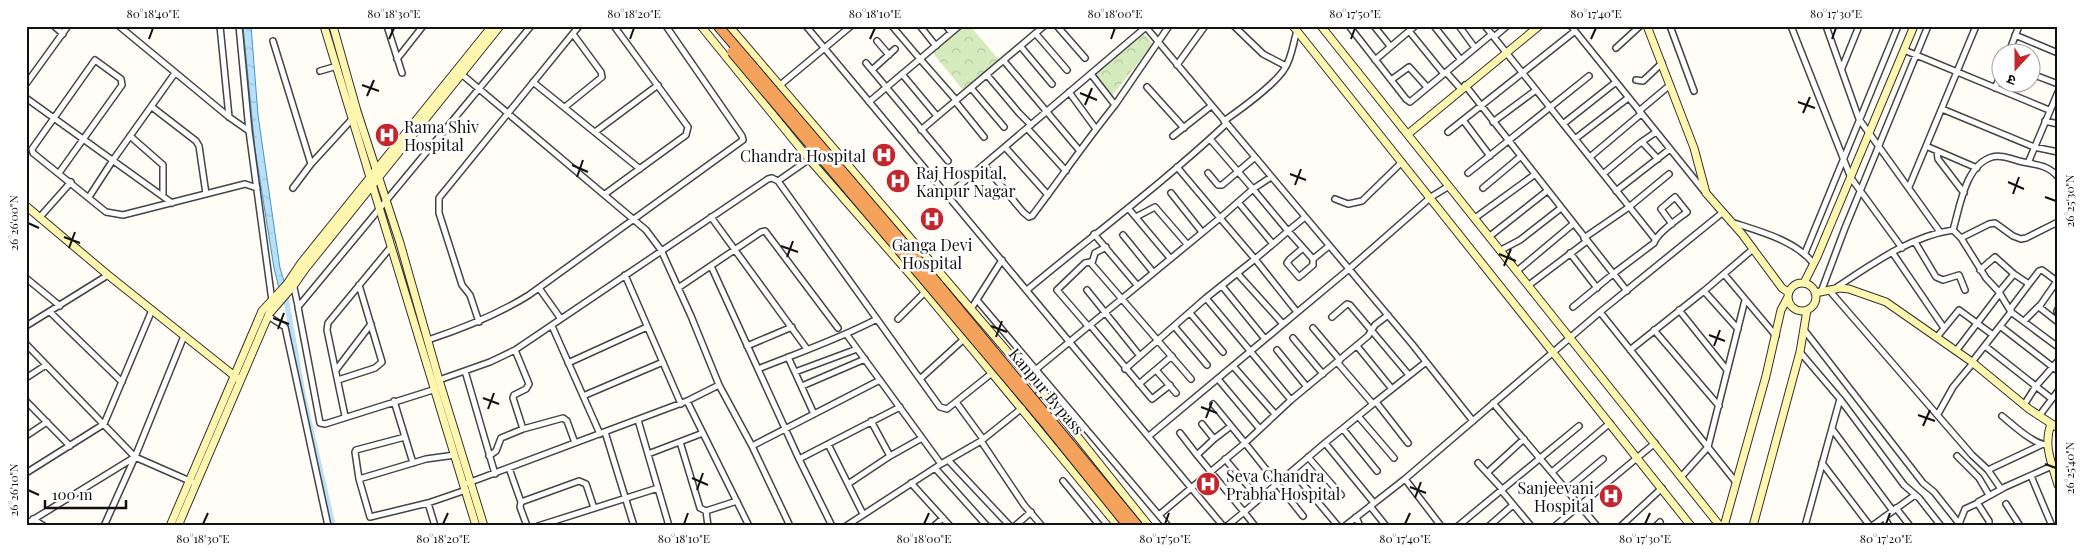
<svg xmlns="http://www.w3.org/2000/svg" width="2084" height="552" font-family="'Playfair Display','Noto Sans Devanagari',serif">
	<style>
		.park { fill: url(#park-crowns) }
		.water { fill: url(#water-ripples); stroke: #3f96cf }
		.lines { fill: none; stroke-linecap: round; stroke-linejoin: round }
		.canal { stroke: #b9e0f7; stroke-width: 5.5 }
		.street-casing { stroke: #444; stroke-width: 8 }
		.secondary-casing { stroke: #333; stroke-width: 9 }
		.street { stroke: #fff; stroke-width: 5 }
		.secondary { stroke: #fff6b0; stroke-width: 7 }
		.highway-bridge-casing { stroke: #222; stroke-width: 11; stroke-linecap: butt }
		.highway-bridge { stroke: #f5a25d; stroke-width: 9 }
		.ticks { fill: none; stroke: #111; stroke-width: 2 }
		.labels { text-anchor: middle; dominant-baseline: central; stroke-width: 5; stroke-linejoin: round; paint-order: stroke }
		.poi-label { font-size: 16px; fill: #111; stroke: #fff; text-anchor: start }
		.street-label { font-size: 16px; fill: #111; stroke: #fff }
		.neatline { fill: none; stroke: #111; stroke-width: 2 }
		.ticks-label { font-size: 12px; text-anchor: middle; fill: #111 }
	</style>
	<defs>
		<pattern id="park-crowns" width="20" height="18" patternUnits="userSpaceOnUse" patternTransform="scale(1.25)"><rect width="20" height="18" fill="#d5ebbd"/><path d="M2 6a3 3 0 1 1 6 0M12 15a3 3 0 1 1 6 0" fill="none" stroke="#b6c8a1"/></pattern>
		<pattern id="water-ripples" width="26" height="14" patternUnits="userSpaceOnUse" patternTransform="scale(1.25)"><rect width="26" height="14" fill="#b9e0f7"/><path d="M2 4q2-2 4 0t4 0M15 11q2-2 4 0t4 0" fill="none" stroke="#9ebfd3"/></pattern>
	</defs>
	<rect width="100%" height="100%" fill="#fffdf5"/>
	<!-- park -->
	<path class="park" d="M962,26H970L1000,61L963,90L932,52Z
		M1144,34L1153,44L1111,97L1095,75Z"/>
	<!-- water -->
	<path class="water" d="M243,26H251L258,115L280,268L284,281L279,288L274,268L255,149Z"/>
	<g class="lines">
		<!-- canal -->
		<path class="canal" d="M285,293L303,395L333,526"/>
		<!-- street casing -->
		<g class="street-casing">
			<path id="street" d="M54,26L63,34
				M119,26L229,117L249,131L239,26
				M220,26L229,117
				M387,26L402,73
				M806,26L1223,526
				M892,26L920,59L959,26
				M920,26L936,46
				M946,26L951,32
				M1057,26L1085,58
				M1145,26L1412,344L1473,421
				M1234,26L1263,54L1286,66
				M1349,26L1406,99L1410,102L1492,34
				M1374,26L1390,46
				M1434,26L1461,60
				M1459,26L1475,48
				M1485,26L1655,239
				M1571,26L1704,191
				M1670,26L1694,91
				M1791,26L1851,178L1902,248
				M1826,26L1859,119L1940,232
				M1409,31L1444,74
				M1036,34L1067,70
				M2015,35L2058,53
				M1494,37L1507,26
				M273,41L311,164
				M877,41L889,55
				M1021,47L1052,84
				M1616,48L1640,26
				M1904,50L2049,110
				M2009,52L2019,26
				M397,59L423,26
				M1375,60L1415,26
				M1004,61L1079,150
				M866,63L948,161
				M1177,65L1205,26
				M1842,68L1859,26
				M872,70L895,49
				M320,71L337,66
				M459,72L646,230L661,250L691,316L719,385L752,446L790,526
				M1446,72L1461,89
				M902,74L937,116
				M2032,74L2058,84
				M987,75L1019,113L1031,125
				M1391,80L1409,67L1427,87
				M1636,80L1643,81L1662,63
				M533,82L640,169
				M26,84L68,26
				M1465,85L1627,291
				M779,86L851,26
				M1147,87L1184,128
				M971,88L1004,127
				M1995,88L2002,72
				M1069,92L1096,129
				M26,98L172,203
				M955,101L984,137
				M869,102L920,59L956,100
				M1115,105L1169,26
				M152,107L196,141L199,146L206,194
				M565,107L602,77L601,72L573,34
				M1942,109L2034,147L2058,152
				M1639,111L1670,85
				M1463,120L1490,156
				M1224,121C1241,109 1275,85 1285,68C1292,57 1293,43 1297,31
				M2045,121L2058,124
				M1493,122L1536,90
				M1563,124L1616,82
				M1027,128L1066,171
				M921,130L1044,26
				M249,131L272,301
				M595,132L658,85
				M1448,132L1575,31
				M130,136L163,165V196
				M1173,136L1211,106
				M1210,139L1253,189L1271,177
				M1575,139L1628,98
				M1640,143L1656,132
				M1926,146L1977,168
				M1005,147L1048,195
				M1937,151L1938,159L1964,193
				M1590,157L1641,114
				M2028,163L2058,92
				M984,165L1023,212L1029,217L1032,216C1060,179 1086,141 1115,105L1091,74
				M1177,167L1220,218L1253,189L1288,231L1305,217
				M59,173L122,85L121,79L95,60L32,149L33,153L106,212L123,215L245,184L257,188
				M1208,173L1218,185H1222L1254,158
				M1468,173L1589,76
				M1603,174L1640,143H1643L1658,159
				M778,181L818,153
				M1909,187L1976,26
				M293,188L311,164L353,118
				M1483,188L1520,157
				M1616,191L1670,149
				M1171,193L1202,232
				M605,194L686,135L688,127L614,26
				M947,196L1146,27
				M89,197L113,160L175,73
				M1335,199L1348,204L1362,201L1402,162
				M1238,202L1273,244L1288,231L1313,259
				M1128,208L1170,258
				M40,217L71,182
				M711,217L807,349
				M1136,217L1155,207L1187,244
				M1475,218L1534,175
				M1731,222C1758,231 1795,240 1813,263
				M1953,230L1961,238L1986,278L1999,292L2011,312L1972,362
				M1094,234L1137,285
				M1123,235L1153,272
				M1490,236L1547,191
				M1584,238L1629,207L1669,174
				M1961,238L1989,224L1995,223L2013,236L2021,239L2026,238L2058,222
				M1915,242L1936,277L1943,280L1959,275L1965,290
				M1273,244L1255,259L1297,312
				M1303,248L1290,259L1287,263L1299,277L1313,265V259L1329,246
				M1501,250L1520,240L1561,208
				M1892,252L1944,328
				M1570,253L1597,288
				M1805,253L1898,26
				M1092,263L1095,253L1106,247
				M711,266L799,459L832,526
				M1980,270L1995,257L2014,274
				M1517,271L1573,224
				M1237,273L1283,324
				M1724,274L1776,336
				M625,275L681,404
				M26,278L60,306
				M2057,281L2039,307L2058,322
				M293,283L298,306
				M2029,284L2011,308V312L2058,347
				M1529,285L1587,241
				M1222,286L1265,339
				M1837,287C1872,264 1911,236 1953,230C1960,207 1965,165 1992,157C2001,154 2014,160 2023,162C2037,165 2048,165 2058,177
				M539,288L561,319
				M678,288L761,232L765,231L838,328
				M1027,290C1093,235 1163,183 1226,124
				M1087,290L1140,356
				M1829,290L1972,455L1988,470
				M1704,291L1738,329
				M1821,292L1845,228L1928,26
				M1999,292L2014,274L2029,284L2039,271L2042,270L2058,282
				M1206,298L1291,400
				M977,300L1168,526
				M1573,307L1613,274L1654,243C1657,233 1678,219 1687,212L1675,197L1661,209L1672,224
				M971,309L1002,260
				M1679,310L1727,370
				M2057,311L2058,309
				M50,312L122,382
				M1600,312L1722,213
				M1190,313L1223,352
				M268,316L285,327L328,526
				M1332,317L1347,304L1350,305L1409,375
				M898,319L925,292
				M2024,321L2039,306
				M479,322L470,295L462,285L439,213V198L579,26
				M1090,325L1152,399L1170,385
				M26,326L108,275
				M552,326L600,434
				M1088,326L1057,290L1085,263L1090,262L1191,379
				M1174,326L1207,365
				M2000,326L2058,371
				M1313,328L1340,360
				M1654,330L1719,406
				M1805,331L1923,483L1934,492L1961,526
				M847,335L941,464
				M1937,337L1959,310L1993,335
				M1293,338L1323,374
				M428,340C464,328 497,315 529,295L743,140L742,136L666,26
				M26,344L135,457L192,482
				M747,346L792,327
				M1357,346L1392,389
				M1985,346L2052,399
				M1277,350L1307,387
				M1630,350L1704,291L1753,249
				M1956,351L2000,293
				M1800,352L1840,399L1904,485L1919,498L1941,526
				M788,357L814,414
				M568,363L647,327
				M1233,366L1275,414
				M758,369C798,353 839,339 877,319
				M336,370L371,324
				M1156,370L1176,393
				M465,371L495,474
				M795,372L857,349
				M1028,376L1220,218L1255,259L1206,298L1125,369
				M26,378L46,365
				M920,379L964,339
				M1218,379L1259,428
				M338,380L375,368L382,362L359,285
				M439,380L490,362L515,350L768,179L772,178L778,181L940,407L947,409L992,373
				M1139,384L1172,356
				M802,386L865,359
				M436,389L325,424L320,423L298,307L531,26
				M583,396L663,362
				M26,401L70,446
				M394,401L413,463
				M687,401L749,526
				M956,402L983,439
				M1376,402L1408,443
				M1493,403L1597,526
				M1213,404L1245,443L1291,400L1368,336L1375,325L1388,315
				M1373,404L1426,362
				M2024,405L2036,386L2058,361
				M1938,414L1953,387L1973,363
				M345,416L327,330L328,323L390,248
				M1358,416L1394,458
				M2002,416C2013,425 2033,444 2047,445
				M2039,416L2058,391
				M638,420L669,526
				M1202,424L1214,439L1197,455L1244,512L1325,443L1374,503
				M523,429L563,418L567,421L575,443
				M1343,429L1377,471
				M1832,429L1893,511
				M605,432L634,526
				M1180,433L1197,455
				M26,436L47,422
				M1149,436L1349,269L1431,197L1449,186
				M405,437L356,450L355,452L359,479L370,517L428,503L466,490
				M1214,439L1231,426
				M981,441L1024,505L1042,526
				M680,442L700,508L706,511L737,501
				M1325,443L1373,404L1337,362
				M828,444L863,514
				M752,446L880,380
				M648,454L703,433
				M489,456L496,451L501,438L523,429L513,398L514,395L526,389L529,384L515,350
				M890,456L922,438
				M1957,456L1979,478L1989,495
				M1308,457L1341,495
				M799,459L900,407
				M1225,459L1259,499
				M948,460L1010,526
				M1478,463L1502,489
				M1822,463L1870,526
				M509,468L521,502
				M935,468L987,526
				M1292,471L1338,526
				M1552,472L1610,423
				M26,473L104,424L152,310
				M1487,473L1524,439
				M2031,476L2052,526
				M1681,477L1708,447L1745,300
				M359,479L426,459L455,455
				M1405,479L1441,526
				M1063,481L1100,526
				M468,483L687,401L719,385
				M911,483L950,526
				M848,484L890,456L871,421
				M2001,489L1988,470L2041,445
				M1501,490L1531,526
				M1566,490L1603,459
				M428,503L435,526
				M2006,504L2020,526
				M1370,506L1386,526
				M1896,508L1910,526
				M706,511L708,526
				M1159,515L1245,443L1303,516
				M1356,517L1360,526
				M1884,517L1889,526
				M33,519L44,526
				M26,524L135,457
				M1959,524L1965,509L1978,503
				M104,526L135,457L184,336
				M527,526L520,507L521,502L579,481L586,484L594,508
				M538,526L658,488
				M846,526L941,464L981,441L1042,392
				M934,526L943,518
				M1015,526L1031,512
				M1227,526L1244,512L1255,526
				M1345,526L1405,479L1600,312L1735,481
				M1458,526L1579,426
				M1489,526L1513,505
				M1555,526L1655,443
				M1621,526L1662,488
				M1656,526L1660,522
				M1805,526L1840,399
				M1872,526L1915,495
				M1989,526V521L1978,504V502L2005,487L2052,466"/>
		</g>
		<!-- secondary casing -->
		<g class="secondary-casing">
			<path id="secondary" d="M324,26L476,526
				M333,26L357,111L400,243L439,380L484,526
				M701,26L809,159L915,280L1118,526
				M729,26L1042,392L1149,526
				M1293,26L1691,526
				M1321,26L1720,526
				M1647,26L1694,148L1706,193L1742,234L1782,288L1788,292
				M1408,134L1539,26
				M26,206L108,275L237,378
				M1804,283L1817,257L1914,26
				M1788 297a14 14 0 1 1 28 0a14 14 0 1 1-28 0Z
				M1815,293L1840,288L1849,289L1886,302L1972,362L2029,409L2058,428
				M2051,424C2043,445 2052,464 2058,485
				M170,526L262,311L287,284L301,263L492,26
				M178,526L269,314L294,285L306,268L500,26
				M1724,526L1766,376L1781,310L1788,297
				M1753,526L1800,352L1807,310"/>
		</g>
		<!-- street -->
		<use href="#street" class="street"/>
		<!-- secondary -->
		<use href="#secondary" class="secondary"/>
		<!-- highway-bridge casing -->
		<g class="highway-bridge-casing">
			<path id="highway-bridge" d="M718,26L919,261L1138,526
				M732,52L1041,418L1128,526"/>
		</g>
		<!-- highway-bridge -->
		<use href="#highway-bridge" class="highway-bridge"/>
	</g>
	<!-- ticks -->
	<path class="ticks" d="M149,39L153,28M389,39L394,28M630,39L634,28M870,39L875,28M1111,39L1115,28M1351,39L1355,28M1591,39L1596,28M1832,39L1836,28M362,85L379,91M1080,93L1097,100M367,96L374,80M1798,102L1815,108M1085,105L1092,88M1803,113L1810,97M572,165L588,172M1290,174L1306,180M577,177L583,160M2008,182L2024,189M1295,185L1301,169M2013,194L2019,177M2045,197L2056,201M28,223L39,228M64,237L80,243M781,246L798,252M69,248L75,232M1499,254L1516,261M787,257L793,241M1504,266L1511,249M273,318L289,324M991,326L1007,332M278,329L284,313M1709,335L1725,341M996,337L1002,321M1714,346L1720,330M483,398L499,404M1201,407L1217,413M488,409L494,393M1918,415L1935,421M1206,418L1212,402M1923,426L1930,410M2045,464L2056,468M692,478L708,485M1410,487L1426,493M28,490L39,495M697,490L703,473M1415,498L1421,482M203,524L208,513M443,524L448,513M684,524L688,513M924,524L929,513M1165,524L1169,513M1405,524L1410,513M1645,524L1650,513M1886,524L1890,513"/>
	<!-- icons -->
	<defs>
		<g id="hospital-disc" transform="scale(1.25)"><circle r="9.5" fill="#c4262e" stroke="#fff"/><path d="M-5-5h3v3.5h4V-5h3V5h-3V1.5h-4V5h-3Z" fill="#fff"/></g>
	</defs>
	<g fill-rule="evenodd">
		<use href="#hospital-disc" x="387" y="135"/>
		<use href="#hospital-disc" x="884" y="155"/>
		<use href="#hospital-disc" x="898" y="181"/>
		<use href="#hospital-disc" x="932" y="219"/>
		<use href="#hospital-disc" x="1208" y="484"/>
		<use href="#hospital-disc" x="1611" y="496"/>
	</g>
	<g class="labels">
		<!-- poi labels -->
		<g class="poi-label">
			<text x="404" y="126">Rama Shiv<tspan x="404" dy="18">Hospital</tspan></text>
			<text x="866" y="155" text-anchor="end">Chandra Hospital</text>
			<text x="916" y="172">Raj Hospital,<tspan x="916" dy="18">Kanpur Nagar</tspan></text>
			<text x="932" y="244" text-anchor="middle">Ganga Devi<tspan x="932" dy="18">Hospital</tspan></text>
			<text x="1226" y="475">Seva Chandra<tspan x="1226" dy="18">Prabha Hospital</tspan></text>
			<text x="1594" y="487" text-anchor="end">Sanjeevani<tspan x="1594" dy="18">Hospital</tspan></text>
		</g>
		<!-- street labels -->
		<g class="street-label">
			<text transform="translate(1047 391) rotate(50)">Kanpur Bypass</text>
		</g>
	</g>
	<!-- border -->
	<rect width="2084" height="552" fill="none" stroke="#ffffff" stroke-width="55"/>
	<!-- north arrow -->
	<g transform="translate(2016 68) rotate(201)"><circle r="24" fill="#ffffff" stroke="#a0a0a0"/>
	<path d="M0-4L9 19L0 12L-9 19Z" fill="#c4262e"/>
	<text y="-8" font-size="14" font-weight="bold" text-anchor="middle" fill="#111111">उ</text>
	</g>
	<!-- scale -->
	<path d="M45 500v8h81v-8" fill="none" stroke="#111111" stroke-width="2.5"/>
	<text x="52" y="500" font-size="15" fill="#111111" stroke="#ffffff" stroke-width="4" paint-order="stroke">100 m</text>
	<rect x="28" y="28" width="2028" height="496" class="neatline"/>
	<g class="ticks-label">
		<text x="153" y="18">80°18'40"E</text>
		<text x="394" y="18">80°18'30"E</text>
		<text x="634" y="18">80°18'20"E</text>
		<text x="875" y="18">80°18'10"E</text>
		<text x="1115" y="18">80°18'00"E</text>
		<text x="1355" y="18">80°17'50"E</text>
		<text x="1596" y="18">80°17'40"E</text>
		<text x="1836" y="18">80°17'30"E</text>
		<text transform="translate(2070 201) rotate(-90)" y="4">26°25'30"N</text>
		<text transform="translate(14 223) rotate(-90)" y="4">26°26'00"N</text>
		<text transform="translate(2070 468) rotate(-90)" y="4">26°25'40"N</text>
		<text transform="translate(14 490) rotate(-90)" y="4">26°26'10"N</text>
		<text x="203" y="543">80°18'30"E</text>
		<text x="443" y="543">80°18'20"E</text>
		<text x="684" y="543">80°18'10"E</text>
		<text x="924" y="543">80°18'00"E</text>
		<text x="1165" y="543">80°17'50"E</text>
		<text x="1405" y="543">80°17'40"E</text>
		<text x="1645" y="543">80°17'30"E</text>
		<text x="1886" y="543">80°17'20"E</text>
	</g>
</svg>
